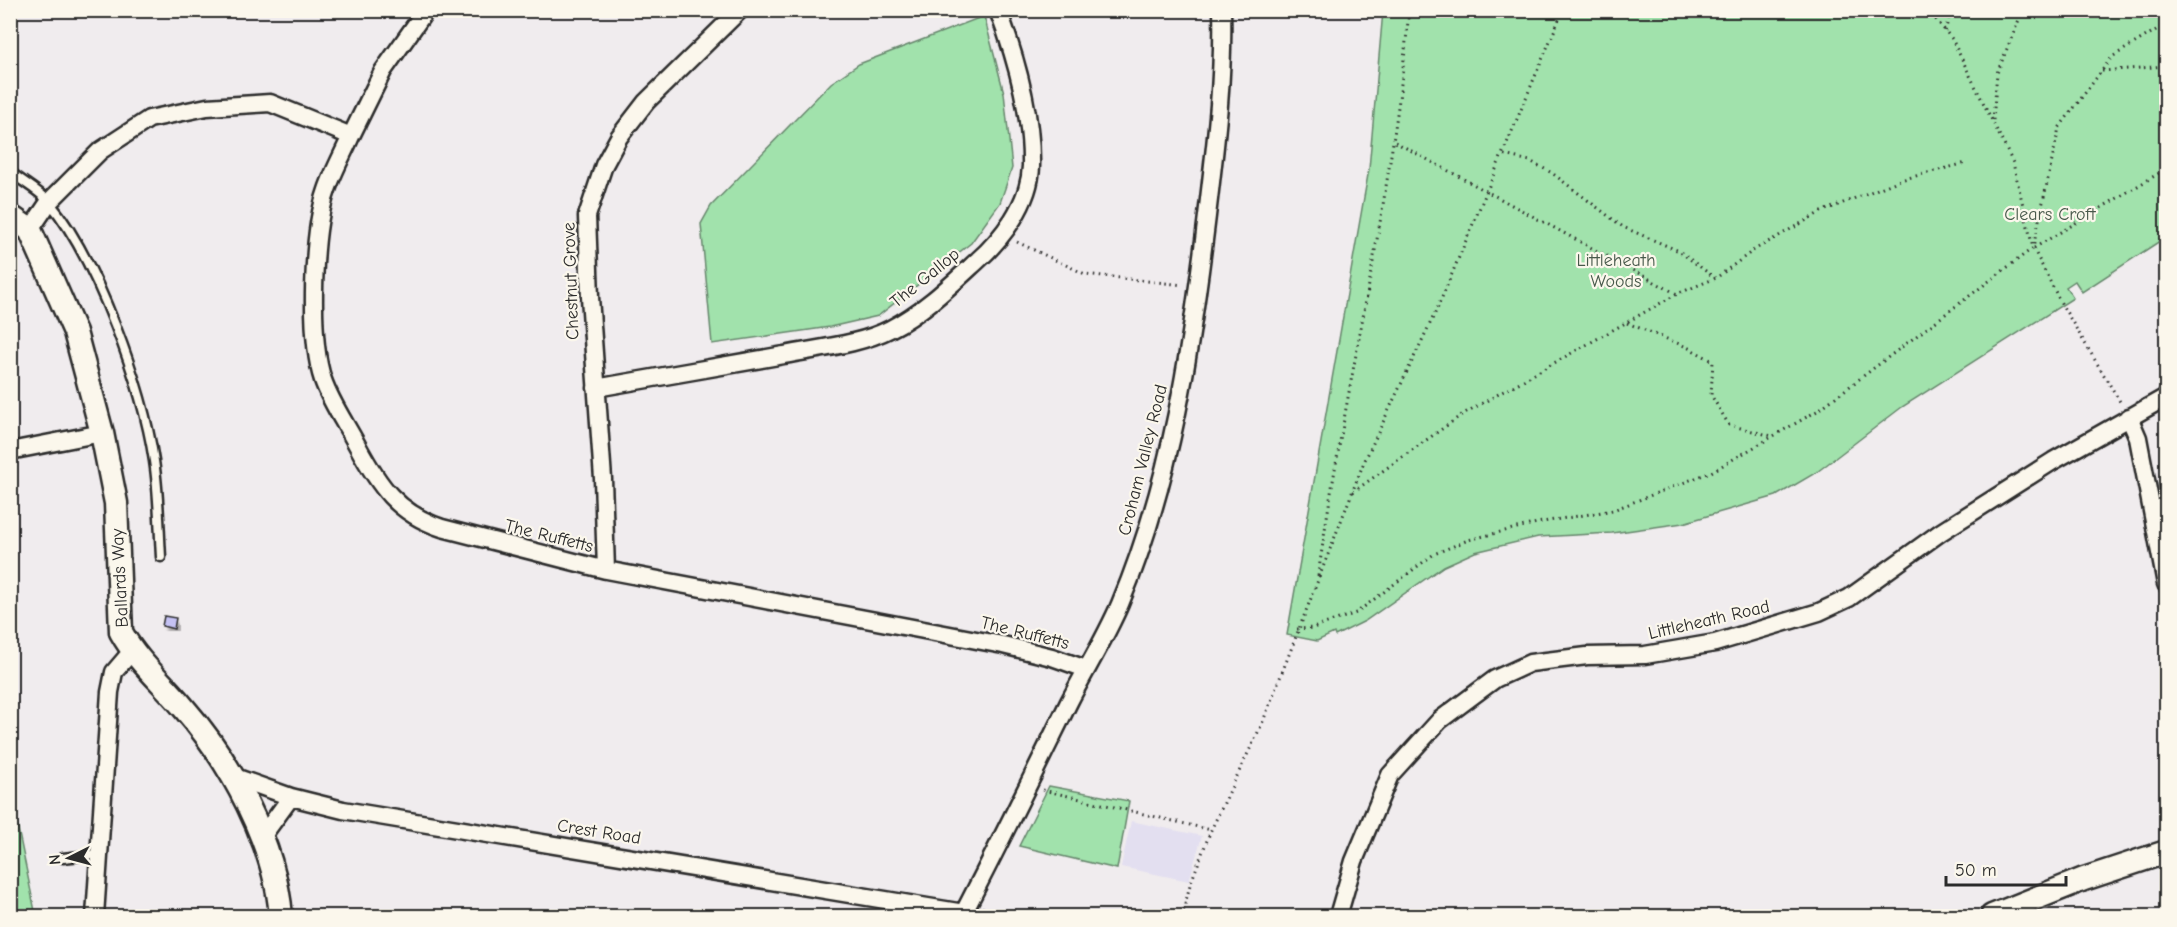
<svg xmlns="http://www.w3.org/2000/svg" width="2177" height="927" font-family="'Comic Neue',sans-serif">
	<style>
		.built { fill: #e3dff0 }
		.green { fill: #a1e2ac; stroke: #66866c; stroke-width: 1.5 }
		.building { fill: #c5c2f4; stroke: #2b2b2b; stroke-width: 1.5; filter: url(#shadow) }
		.lines { fill: none; stroke-linecap: round; stroke-linejoin: round }
		.lane-casing { stroke: #2b2b2b; stroke-width: 13 }
		.street-casing { stroke: #2b2b2b; stroke-width: 21 }
		.secondary-casing { stroke: #2b2b2b; stroke-width: 27 }
		.path { stroke: #2b2b2b; stroke-width: 3; stroke-dasharray: 1.5 4.5; stroke-linecap: butt }
		.lane { stroke: #fbf7ec; stroke-width: 8 }
		.street { stroke: #fbf7ec; stroke-width: 16 }
		.secondary { stroke: #fbf7ec; stroke-width: 22 }
		.labels { text-anchor: middle; dominant-baseline: central; stroke-width: 4.5; stroke-linejoin: round; paint-order: stroke }
		.park-label { font-size: 18px; fill: #48594b; stroke: #fbf7ec }
		.street-label { font-size: 18px; fill: #2b2b2b; stroke: #fbf7ec }
	</style>
	<defs>
		<filter id="shadow"><feDropShadow dx="3.5" dy="6" stdDeviation="1.5" flood-color="#0004"/></filter>
	</defs>
	<rect width="100%" height="100%" fill="#f0ecee"/>
	<filter id="ink" filterUnits="userSpaceOnUse"><feTurbulence type="fractalNoise" baseFrequency=".0167" numOctaves="2"/><feDisplacementMap in="SourceGraphic" scale="12" xChannelSelector="R" yChannelSelector="G"/><feConvolveMatrix kernelMatrix="1 2 1 2 8 2 1 2 1" color-interpolation-filters="sRGB"/></filter>
	<g filter="url(#ink)">
		<!-- built -->
		<path class="built" d="M1131,821L1202,836L1189,881L1121,867Z"/>
		<!-- green -->
		<path class="green" d="M1383,11H2166V237L2082,292L2075,281L2066,287L2073,298L1902,407L1817,472L1776,496L1683,523L1612,533L1538,537L1475,552L1444,566L1365,621L1335,636L1334,633L1317,641L1287,635L1369,169Z
			M984,16L1004,93L1012,168L1000,203L971,243L878,316L830,327L712,344L701,224L711,206L831,83L859,64Z
			M10,765L17,824L36,916H11Z
			M1049,786L1129,801L1117,869L1019,846Z"/>
		<!-- building -->
		<path class="building" d="M164,616L176,618L174,629L162,626Z"/>
		<g class="lines">
			<!-- lane casing -->
			<g class="lane-casing">
				<path id="lane" d="M10,172C23,182 40,191 50,203C97,260 143,388 154,461C159,493 159,525 161,557
					M63,858L98,854"/>
			</g>
			<!-- street casing -->
			<g class="street-casing">
				<path id="street" d="M351,136C343,154 333,172 327,190C312,232 309,339 323,380C331,403 346,424 357,445C379,486 397,513 442,528L606,570L1003,645L1052,657L1086,669
					M30,230L49,202L100,151L149,119L207,107L270,103L351,136L383,71L426,10
					M596,388C659,377 721,366 784,355C818,348 859,345 890,329C922,313 950,286 976,262C1002,239 1030,203 1031,166C1032,114 1016,58 998,10
					M2129,417L2138,438L2166,584
					M10,451L102,433
					M606,570L603,479L590,297L587,216L604,165L619,137L646,102L740,10
					M232,776L291,797L343,810L964,913
					M261,838L291,797
					M95,916L110,692L114,672L132,651
					M962,916C999,845 1034,773 1069,702C1086,669 1106,637 1120,604C1172,480 1191,348 1207,216C1215,148 1224,80 1222,10
					M1338,916L1354,861L1390,775L1440,720L1495,679L1530,663L1587,656L1645,655L1715,643L1819,612L1849,598L1941,532L2053,461L2166,397"/>
			</g>
			<!-- secondary casing -->
			<g class="secondary-casing">
				<path id="secondary" d="M10,216L30,230L75,332L102,433L116,503L121,632C137,661 162,682 183,707C231,762 275,843 281,916
					M1992,916L2084,879L2166,852"/>
			</g>
			<!-- path -->
			<path class="path" d="M1928,10L1952,39L2013,163L2033,248L2062,305L2122,405
				M1945,31L1951,10
				M2102,71L2166,66
				M1993,120L1997,73L2023,10
				M1395,142L1677,294
				M1504,155L1530,161L1552,173L1623,227L1679,251L1715,278
				M1017,242L1085,274L1183,285
				M2034,248L2166,169
				M1627,323L1687,347L1713,361L1711,395L1729,425L1772,436
				M1353,492L1463,414L1677,294L1716,278L1754,250L1821,212L1900,180L1966,163
				M1318,576C1345,387 1392,201 1409,10
				M1297,629L1313,628L1356,613L1434,554L1468,540L1537,523L1613,510L1711,472L1817,411L2033,248L2059,128L2112,57L2166,24
				M1043,790L1211,830
				M982,908L1021,916
				M1182,916L1190,885L1211,830L1262,724L1364,462L1438,307L1563,10"/>
			<!-- lane -->
			<use href="#lane" class="lane"/>
			<!-- street -->
			<use href="#street" class="street"/>
			<!-- secondary -->
			<use href="#secondary" class="secondary"/>
		</g>
	</g>
	<g class="labels">
		<!-- park labels -->
		<g class="park-label">
			<text x="2050" y="214">Clears Croft</text>
			<text x="1616" y="260">Littleheath<tspan x="1616" dy="21">Woods</tspan></text>
		</g>
		<!-- street labels -->
		<g class="street-label">
			<text transform="translate(925 278) rotate(-39)">The Gallop</text>
			<text transform="translate(571 281) rotate(-92)">Chestnut Grove</text>
			<text transform="translate(1143 460) rotate(-76)">Croham Valley Road</text>
			<text transform="translate(549 536) rotate(14)">The Ruffetts</text>
			<text transform="translate(120 578) rotate(-93)">Ballards Way</text>
			<text transform="translate(1709 620) rotate(-13)">Littleheath Road</text>
			<text transform="translate(1025 633) rotate(14)">The Ruffetts</text>
			<text transform="translate(599 832) rotate(9)">Crest Road</text>
		</g>
	</g>
	<!-- margin -->
	<rect width="2177" height="927" fill="none" stroke="#fbf7ec" stroke-width="36"/>
	<rect x="18" y="18" width="2141" height="891" fill="none" stroke="#2b2b2b" stroke-width="2" filter="url(#ink)"/>
	<!-- north arrow -->
	<g transform="translate(69 858) rotate(264)" stroke="#fbf7ec" stroke-width="4.5" paint-order="stroke">
	<path d="M0-4.5L10 22L0 15L-10 22Z" fill="#2b2b2b"/>
	<text y="-9" font-size="16" font-weight="bold" text-anchor="middle" fill="#2b2b2b">N</text>
	</g>
	<!-- scale -->
	<path d="M1946 876v9h120v-9" fill="none" stroke="#2b2b2b" stroke-width="3"/>
	<text x="1955" y="876" font-size="18" fill="#2b2b2b" stroke="#fbf7ec" stroke-width="4.5" paint-order="stroke">50 m</text>
</svg>
